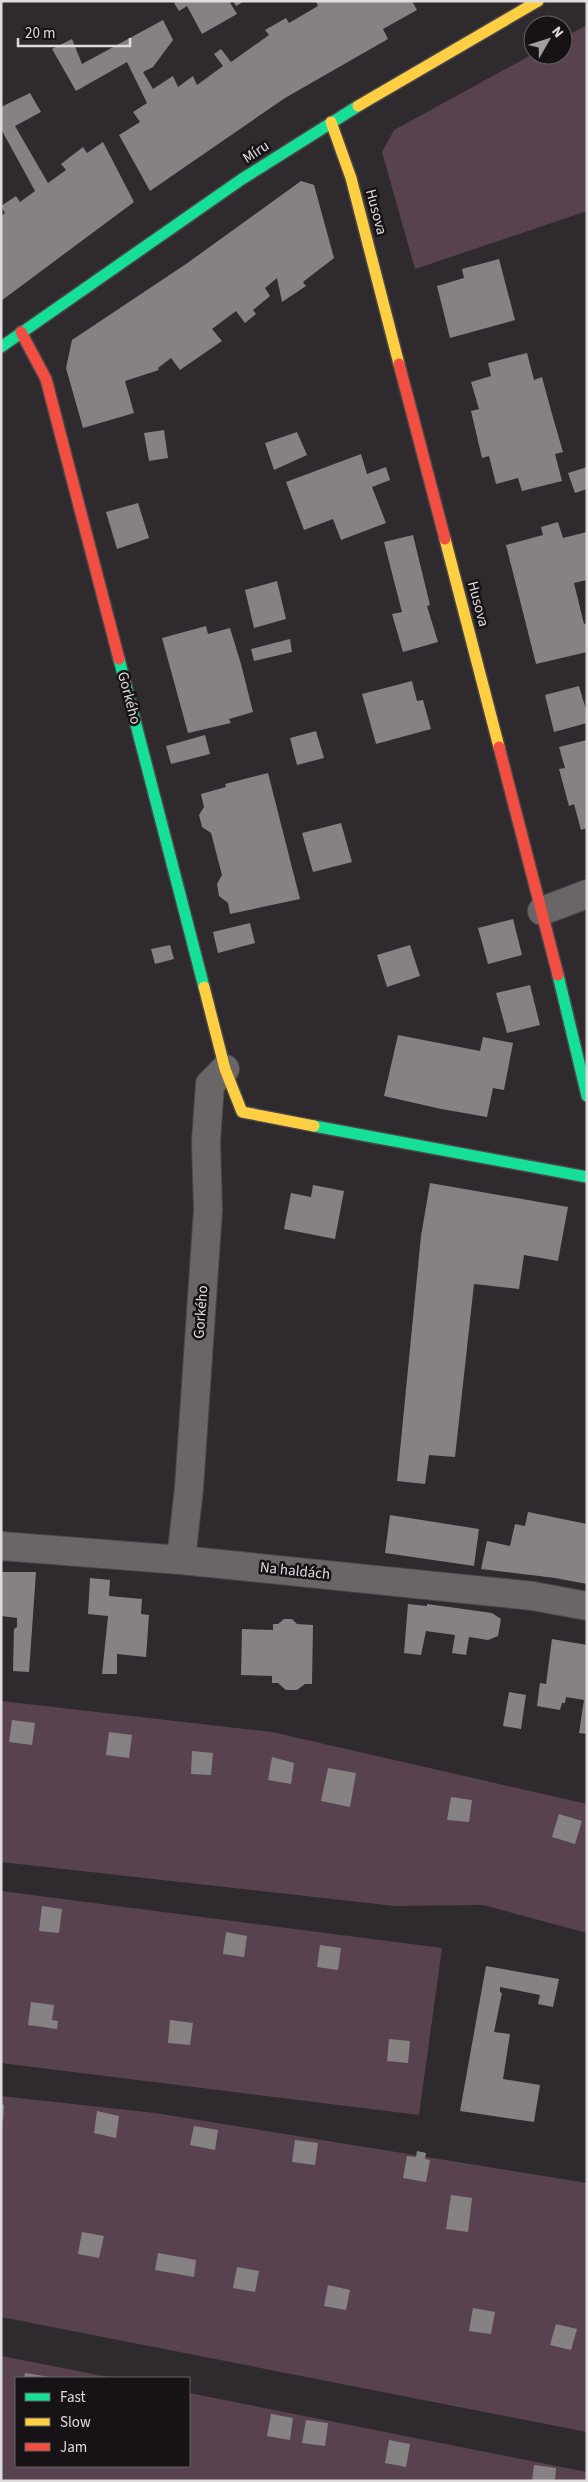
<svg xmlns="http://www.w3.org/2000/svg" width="588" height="2482" font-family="'Source Sans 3',sans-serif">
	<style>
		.green { fill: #594250 }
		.building { fill: #868284 }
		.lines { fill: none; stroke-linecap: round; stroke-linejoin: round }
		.street-casing { stroke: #4b484a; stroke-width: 30 }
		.fast-casing { stroke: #4b484a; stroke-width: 14 }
		.slow-casing { stroke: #4b484a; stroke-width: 14 }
		.jam-casing { stroke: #4b484a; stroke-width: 14 }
		.street { stroke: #6a6668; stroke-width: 28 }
		.fast { stroke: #16e098; stroke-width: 11 }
		.slow { stroke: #ffcf43; stroke-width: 11 }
		.jam { stroke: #f24e42; stroke-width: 11 }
		.labels { text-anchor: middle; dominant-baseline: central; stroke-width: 5; stroke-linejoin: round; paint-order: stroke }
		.street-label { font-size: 15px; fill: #e0dbde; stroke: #161215 }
	</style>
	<rect width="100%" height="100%" fill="#2f2a2d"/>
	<!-- green -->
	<path class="green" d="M587,25V211L415,269L382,152L394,130L533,54L563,55V38Z
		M1,1701L272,1732L587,1804V1933L483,1905L395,1906L1,1862Z
		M1,1891L442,1948L419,2115L1,2063Z
		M1,2096L155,2113L587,2183V2432L1,2317Z
		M1,2356L114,2378H16V2466H189V2393L587,2472V2481H1Z"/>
	<!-- building -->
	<path class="building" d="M177,1H229L237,14L202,34L187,6L179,11L174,3Z
		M233,1H245L236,6Z
		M316,1H412L417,10L383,29L388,39L285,98L150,191L119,135L140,122L133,112L147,103L127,62L76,91L52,49L72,39L82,64L163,20L173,40L153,67L143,72L153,89L173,76L178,87L193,76L197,85L223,66L214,54L221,49L231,62L269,35L265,30L286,18L289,23L318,6Z
		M30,93L41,112L15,126L48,183L66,170L61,164L83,147L87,153L103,142L134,202L1,301V216L5,213L1,206L16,196L20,202L35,191L1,129V107Z
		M301,181L314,185L334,258L303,282L306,286L282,302L277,278L265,288L270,296L253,310L256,314L245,323L236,311L212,329L222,341L180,370L171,358L158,368L159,370L125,381L134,413L83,428L66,368L72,340L186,264Z
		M499,259L515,320L450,338L437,286L464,278L462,269Z
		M527,353L534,380L542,377L552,414L563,452L555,454L562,481L522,491L518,478L496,484L489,456L482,458L471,411L479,409L471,382L491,376L488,363Z
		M164,430L168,458L149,461L144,433Z
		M297,432L307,455L274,470L265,443Z
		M361,454L367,474L386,467L390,480L372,487L386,523L341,540L333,519L304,530L286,482Z
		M587,467V489L575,493L568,473Z
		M138,503L149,538L117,549L106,512Z
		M558,522L563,538L587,532V580L574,583L584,624L587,623V652L536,664L506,545L543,535L541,527Z
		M413,535L430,605L427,606L438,642L403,652L392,614L402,612L384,542Z
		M277,581L286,619L254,628L245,590Z
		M206,626L208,634L230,628L241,664L253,712L229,719L231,723L188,733L162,638Z
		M290,639L292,652L254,661L251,649Z
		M412,681L417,701L423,700L431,729L376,744L362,694Z
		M579,686L587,713V723L554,732L545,695Z
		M316,731L324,758L297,765L290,738Z
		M205,735L210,754L171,764L166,746Z
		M587,740V828L581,830L574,804L569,806L559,769L565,768L559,747Z
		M268,773L300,899L230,914L228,903L219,896L217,884L222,875L211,833L202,827L199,815L204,807L201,794L226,787L225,784Z
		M341,823L352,862L313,872L302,833Z
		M513,919L522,955L488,964L478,928Z
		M250,923L255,943L218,953L213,932Z
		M170,945L174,959L155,964L151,949Z
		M410,945L420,976L387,987L377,955Z
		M530,985L540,1025L507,1033L496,993Z
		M398,1035L480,1051L483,1037L513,1043L504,1090L493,1088L487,1117L441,1109L384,1096Z
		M430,1183L568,1207L558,1261L524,1255L519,1289L474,1284L455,1457L429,1455L425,1484L397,1481L421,1236Z
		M313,1185L344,1191L335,1239L284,1229L291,1193L311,1197Z
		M528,1512L587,1524V1584L555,1578L481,1569L487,1541L510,1546L515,1524L525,1526Z
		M390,1515L479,1529L474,1566L385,1553Z
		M1,1572H36L29,1672L13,1671L14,1629L17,1627V1618L1,1616Z
		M90,1578L110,1580L109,1596L142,1599L141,1614L149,1615L146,1657L117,1654V1674H102L108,1616L88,1614Z
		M408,1604L427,1606V1604L492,1613L501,1619L498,1636L488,1640L469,1637L466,1655L452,1653L455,1635L426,1631L421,1655L404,1653Z
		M284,1619H292L297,1624L313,1625L312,1684H305L297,1690H286L278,1683H272V1676L241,1675L242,1629L273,1630V1624H278Z
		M552,1639L587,1645V1734L579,1733L584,1700L566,1697L565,1703H562L560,1710L537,1706L540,1683L546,1684Z
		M509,1692L526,1695L521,1729L503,1726Z
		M12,1720L35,1723L32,1745L9,1742Z
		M109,1732L132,1735L129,1758L106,1755Z
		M192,1751L213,1753L211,1775L191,1774Z
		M272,1757L294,1763L291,1784L268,1780Z
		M328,1768L356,1773L350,1807L321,1801Z
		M451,1797L472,1800L469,1822L447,1820Z
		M559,1814L582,1821L575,1844L552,1837Z
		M42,1906L62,1909L59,1933L39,1931Z
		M226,1932L247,1936L244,1957L223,1954Z
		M320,1945L341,1948L338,1970L317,1967Z
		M486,1966L559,1979L553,2007L538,2004L540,1995L500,1987V1992L502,1993L494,2032L510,2034L503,2079L540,2085L534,2122L460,2111Z
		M31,2002L54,2005L52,2020L58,2021L57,2029L28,2025Z
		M170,2020L193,2023L190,2045L168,2043Z
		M389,2039L410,2041L408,2063L387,2061Z
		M1,2104L4,2105L3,2121H1Z
		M97,2111L119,2116L116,2138L94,2133Z
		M194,2126L218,2130L215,2150L190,2145Z
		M295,2140L318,2143L315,2165L292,2162Z
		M417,2151L426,2153L425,2159L430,2160L426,2182L403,2178L407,2156L416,2157Z
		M451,2195L472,2198L468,2232L446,2229Z
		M82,2232L104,2236L99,2258L78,2254Z
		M158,2253L196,2260L194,2277L155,2270Z
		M237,2267L259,2271L255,2292L233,2288Z
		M328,2285L350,2290L346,2310L324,2306Z
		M473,2308L495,2312L491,2334L469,2331Z
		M556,2324L577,2329L571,2350L550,2345Z
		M25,2373L50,2377L49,2378H24Z
		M271,2414L293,2418L290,2440L267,2436Z
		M306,2420L328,2423L325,2446L302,2443Z
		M389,2440L410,2444L406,2467L385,2463Z
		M534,2465L556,2468L555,2481H532Z"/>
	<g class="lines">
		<!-- street casing -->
		<g class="street-casing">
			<path id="street" d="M542,911L587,894
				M1,1546L181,1560L533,1596L587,1606
				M181,1560L189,1488L208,1210L206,1142L210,1084L225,1069"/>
		</g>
		<!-- fast casing -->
		<g class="fast-casing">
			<path id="fast" d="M1,347L242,179L358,106
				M119,659L204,987
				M558,975L587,1096
				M314,1126L587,1177"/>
		</g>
		<!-- slow casing -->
		<g class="slow-casing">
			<path id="slow" d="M358,106L538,1
				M331,122L351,178L399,364
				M445,539L499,747
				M204,987L225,1069L242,1112L314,1126"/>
		</g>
		<!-- jam casing -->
		<g class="jam-casing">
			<path id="jam" d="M21,332L46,379L119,659
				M399,364L445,539
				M499,747L558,975"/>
		</g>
		<!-- street -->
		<use href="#street" class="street"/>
		<!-- fast -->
		<use href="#fast" class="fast"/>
		<!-- slow -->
		<use href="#slow" class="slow"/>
		<!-- jam -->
		<use href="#jam" class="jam"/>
	</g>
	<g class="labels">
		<!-- street labels -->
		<g class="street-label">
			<text transform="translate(256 152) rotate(-33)">Míru</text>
			<text transform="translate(376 212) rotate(75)">Husova</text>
			<text transform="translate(478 604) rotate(75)">Husova</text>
			<text transform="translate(129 698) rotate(75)">Gorkého</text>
			<text transform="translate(201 1312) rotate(-86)">Gorkého</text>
			<text transform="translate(295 1571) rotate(6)">Na haldách</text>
		</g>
	</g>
	<!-- border -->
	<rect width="588" height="2482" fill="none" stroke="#e0dbde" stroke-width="5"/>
	<!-- legend -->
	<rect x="15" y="2377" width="175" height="90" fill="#161215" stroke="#676265"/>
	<rect x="25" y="2393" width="25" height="8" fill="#16e098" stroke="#676265"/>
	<text x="60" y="2402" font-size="15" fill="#e0dbde">Fast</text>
	<rect x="25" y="2418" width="25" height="8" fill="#ffcf43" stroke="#676265"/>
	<text x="60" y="2427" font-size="15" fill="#e0dbde">Slow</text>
	<rect x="25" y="2443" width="25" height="8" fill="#f24e42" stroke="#676265"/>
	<text x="60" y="2452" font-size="15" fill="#e0dbde">Jam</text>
	<!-- north arrow -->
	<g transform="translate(548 40) rotate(51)"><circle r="24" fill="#161215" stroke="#676265"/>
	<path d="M0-4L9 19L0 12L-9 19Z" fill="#a29da0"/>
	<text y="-8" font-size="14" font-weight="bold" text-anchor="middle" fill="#e0dbde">N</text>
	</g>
	<!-- scale -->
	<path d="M18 38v8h112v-8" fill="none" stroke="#e0dbde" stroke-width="2.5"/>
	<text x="25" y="38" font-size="15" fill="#e0dbde" stroke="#161215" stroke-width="4" paint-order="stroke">20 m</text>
</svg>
